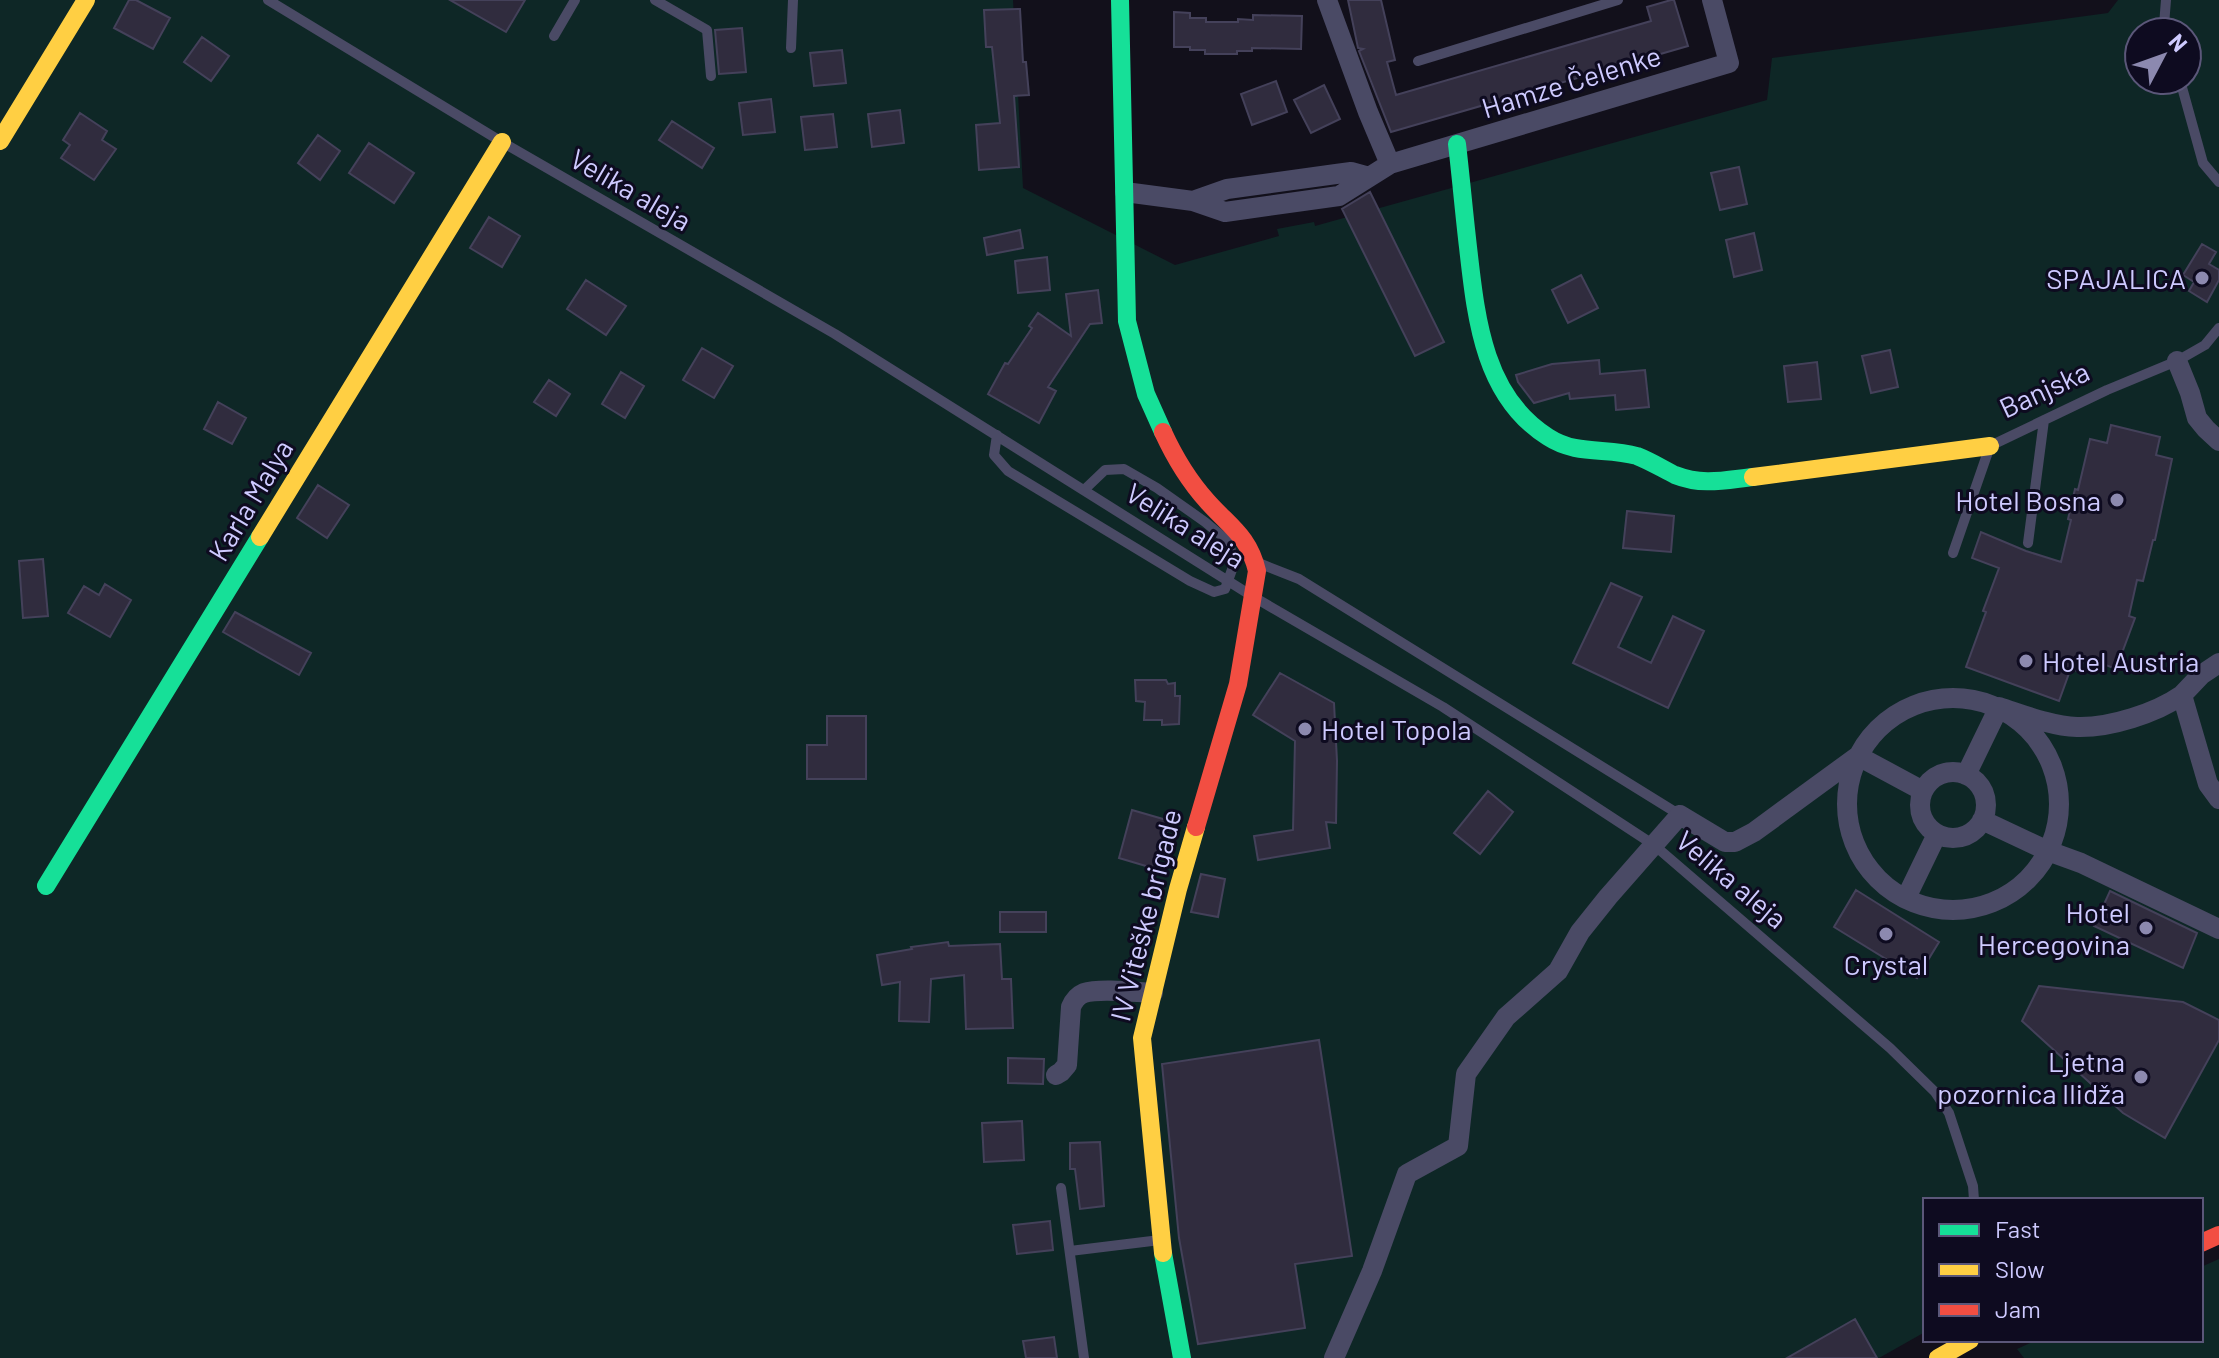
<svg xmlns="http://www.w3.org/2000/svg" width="2219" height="1358" font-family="Barlow,sans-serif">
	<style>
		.green { fill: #0e2726; fill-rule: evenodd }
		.building { fill: #302c3e; stroke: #44415a; stroke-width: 2 }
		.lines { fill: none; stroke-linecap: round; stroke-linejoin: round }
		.lane { stroke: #4a4a65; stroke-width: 10 }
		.street { stroke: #4a4a65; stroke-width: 20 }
		.fast { stroke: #16e098; stroke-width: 18 }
		.slow { stroke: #ffcf43; stroke-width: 18 }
		.jam { stroke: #f24e42; stroke-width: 18 }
		.poi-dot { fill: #8c89af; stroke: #0e0b20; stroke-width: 3 }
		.labels { text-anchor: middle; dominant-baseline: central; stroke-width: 6; stroke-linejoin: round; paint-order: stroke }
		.street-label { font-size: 28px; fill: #cecaff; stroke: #0e0b20 }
		.poi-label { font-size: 28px; fill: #cecaff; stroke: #0e0b20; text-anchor: end }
	</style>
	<rect width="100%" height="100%" fill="#12101b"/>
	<!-- green -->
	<path class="green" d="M0,0H1013L1023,188L1175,265L1279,236L1277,229L1314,222L1315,226L1767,100L1772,58L2108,13L2118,0H2219V1226L2201,1233V1200H1925V1332L1879,1358H0ZM2139,32H2187V80H2139Z
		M2219,1259V1358H2024L2017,1349L2037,1340H2201V1267Z"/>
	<!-- building -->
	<path class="building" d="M129,0H136L170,18L153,49L114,28Z
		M450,0H525L506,32Z
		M1348,0H1381L1395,60L1387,62L1396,95L1651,21L1647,7L1671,0H1674L1688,46L1391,132L1359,51L1363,49L1358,48Z
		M1020,9L1023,62H1026L1029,95L1014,96L1019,167L979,170L976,125L1000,123L992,47H986L984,10Z
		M1174,12L1190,13V18H1206V22H1238V19L1253,20V15L1302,16L1301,49L1252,48V51H1237V54H1205V50H1190V47H1174Z
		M742,28L746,72L719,74L715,30Z
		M202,37L229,56L211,81L184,62Z
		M842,50L846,83L814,86L810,53Z
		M1276,81L1287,112L1252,125L1241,94Z
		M1324,85L1340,119L1311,133L1294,100Z
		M771,99L775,132L743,135L739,103Z
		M900,110L904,143L872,147L868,114Z
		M80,113L107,131L102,140L116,149L94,180L61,158L70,145L63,140Z
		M833,114L837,147L805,150L801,117Z
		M672,121L714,148L702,168L659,140Z
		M318,135L340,151L320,180L298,163Z
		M369,143L414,173L394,203L349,173Z
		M1739,167L1747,204L1720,210L1711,173Z
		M1370,192L1444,342L1415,356L1342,209Z
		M489,217L520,236L502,267L470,248Z
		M1020,230L1023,248L987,255L984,238Z
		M1754,233L1762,270L1734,277L1726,240Z
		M2202,244L2216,252L2209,264L2219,270V280L2207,302L2189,291L2194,282L2183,275Z
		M1047,257L1050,290L1018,293L1015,261Z
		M1581,275L1598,308L1568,323L1552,290Z
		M586,280L626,306L606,335L567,309Z
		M1098,290L1102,323L1090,324L1048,387L1056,391L1039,423L988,394L1005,363L1008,364L1032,328L1029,326L1038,313L1071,336L1066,294Z
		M702,348L733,366L714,398L683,380Z
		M1890,350L1898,387L1871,393L1862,356Z
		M1599,360L1600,374L1645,370L1649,407L1616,410L1615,395L1570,399L1569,393L1534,403L1518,382L1516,375L1552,364Z
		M1817,362L1821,399L1788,402L1784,366Z
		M621,372L644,386L625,418L602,404Z
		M549,380L570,394L556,416L534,402Z
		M218,402L246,418L232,444L204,429Z
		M2111,425L2160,437L2156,455L2172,459L2155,540H2153L2143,581L2137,580L2129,616L2135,618L2116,669L2085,657L2079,672L2071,668L2059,701L1966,667L1986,612L1983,611L1999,568L1972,558L1981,532L2026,551L2061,562L2071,520L2068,519L2075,489L2078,490L2090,439L2107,443Z
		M318,485L349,505L327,538L297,518Z
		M1627,511L1674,516L1671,552L1623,548Z
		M43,559L48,616L23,618L19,561Z
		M1611,583L1642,597L1618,647L1651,663L1673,616L1704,631L1668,708L1573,663Z
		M105,584L131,600L110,637L68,613L84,586L99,595Z
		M235,612L311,653L299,675L223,632Z
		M1280,673L1334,703L1337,761L1336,823L1326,822L1330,848L1258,860L1254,836L1293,830L1295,741L1253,715Z
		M1135,680H1166L1168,684L1175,683V696H1180L1179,724L1162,725V720H1144L1145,702L1136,701Z
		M827,716H866V779H807V745H827Z
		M1488,791L1513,812L1480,854L1454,833Z
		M1132,810L1170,821L1156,869L1119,858Z
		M1201,874L1225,879L1218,917L1191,912Z
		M1856,890L1939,942L1917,978L1834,927Z
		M2110,891L2197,933L2183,968L2094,926Z
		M1000,912H1046V932H1000Z
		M948,942L949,946L1000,944L1002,979H1011L1013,1028L966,1029L964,975L931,979L929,1022L899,1021L900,982L882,985L877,955L912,949L911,947Z
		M2039,986L2183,1002L2219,1020V1040L2165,1138L2123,1113L2022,1021Z
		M1319,1040L1352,1256L1295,1264L1305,1328L1198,1344L1179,1238L1162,1064Z
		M1008,1058L1044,1059L1043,1084L1008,1083Z
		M1022,1121L1024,1160L984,1162L982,1123Z
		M1100,1142L1104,1206L1080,1209L1075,1169H1070V1143Z
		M1050,1221L1053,1250L1017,1254L1013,1225Z
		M1855,1319L1877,1358H1787Z
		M1054,1337L1057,1358H1026L1023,1341Z"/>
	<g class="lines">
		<!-- lane -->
		<path class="lane" d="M268,0L502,142L835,334L1252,596L1443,707L1654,845L1890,1048L1935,1092L1949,1113L1973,1186L1974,1200
			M655,0L707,30L711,76
			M2166,0L2164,25L2166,32
			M554,36L575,0
			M791,48L793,0
			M1418,61L1618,0
			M2180,80L2203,163L2219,182
			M997,435L994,455L1008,471L1190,581L1214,592L1225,589L1234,564L1229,542L1205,522L1157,488L1124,469L1105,470L1084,490
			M2028,543L2044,420
			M1953,553L1990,446L2107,390L2177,361L2205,345L2219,328
			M1261,564L1299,579L1680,815
			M1061,1188L1084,1358
			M1070,1251L1160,1240"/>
		<!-- street -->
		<path class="street" d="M1327,0L1368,112L1390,164
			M1125,192L1193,201L1225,212L1339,196L1390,164L1729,63L1712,0
			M1193,201L1227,189L1336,174L1351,172L1369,177
			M2177,361L2190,393L2197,418L2206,429L2219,441
			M2219,663L2201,675L2182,695L2208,784L2219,799
			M1847 804a106 106 0 1 1 212 0a106 106 0 1 1-212 0Z
			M1920 805a33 33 0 1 1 66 0a33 33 0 1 1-66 0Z
			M1966,775L1999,707C2024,715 2051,726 2077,727C2110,728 2156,713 2182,695
			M1982,820L2048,851L2081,863L2219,929
			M1906,898L1937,834
			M1056,1075L1061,1072L1067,1065L1071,1007C1074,1000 1077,996 1084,993C1099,988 1136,992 1153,993
			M1334,1358L1372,1271L1407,1174L1458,1146L1466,1074L1506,1017L1558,971L1580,932L1608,897L1680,815L1725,842H1735L1754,832L1858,756L1923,791"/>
		<!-- fast -->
		<path class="fast" d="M1120,0L1127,321L1146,394L1163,432
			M1457,144C1461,178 1464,213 1468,247C1476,317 1483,396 1548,437C1577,456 1607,447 1637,456C1650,461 1663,469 1675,475C1703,486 1725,480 1753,477
			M46,886L260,537
			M1163,1253L1182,1358"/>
		<!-- slow -->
		<path class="slow" d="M0,141L86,0
			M1753,477L1990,446
			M260,537L502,142
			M1163,1253L1142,1038L1178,889L1196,827
			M1938,1358L1970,1340"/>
		<!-- jam -->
		<path class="jam" d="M1163,432C1174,456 1189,481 1207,501C1229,526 1249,536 1257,571L1238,684L1196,827
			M2201,1243L2219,1235"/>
	</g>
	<!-- markers -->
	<g class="poi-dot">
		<circle cx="2202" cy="278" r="8"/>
		<circle cx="2117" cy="500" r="8"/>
		<circle cx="2026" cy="661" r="8"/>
		<circle cx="1305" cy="729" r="8"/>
		<circle cx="2146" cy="928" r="8"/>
		<circle cx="1886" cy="934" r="8"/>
		<circle cx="2141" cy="1077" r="8"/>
	</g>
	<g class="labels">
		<!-- street labels -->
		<g class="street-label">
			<text transform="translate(1571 81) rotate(-17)">Hamze Čelenke</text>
			<text transform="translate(631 189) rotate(30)">Velika aleja</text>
			<text transform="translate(2044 389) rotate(-25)">Banjska</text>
			<text transform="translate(250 500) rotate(-59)">Karla Malya</text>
			<text transform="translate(1186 525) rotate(32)">Velika aleja</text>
			<text transform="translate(1732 879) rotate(40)">Velika aleja</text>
			<text transform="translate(1145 915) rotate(-76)">IV Viteške brigade</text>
		</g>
		<!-- poi labels -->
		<g class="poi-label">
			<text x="2186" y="278">SPAJALICA</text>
			<text x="2101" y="500">Hotel Bosna</text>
			<text x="2042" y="661" text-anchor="start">Hotel Austria</text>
			<text x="1321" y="729" text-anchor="start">Hotel Topola</text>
			<text x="2130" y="912">Hotel<tspan x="2130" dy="32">Hercegovina</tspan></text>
			<text x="1886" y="964" text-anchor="middle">Crystal</text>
			<text x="2125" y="1061">Ljetna<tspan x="2125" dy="32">pozornica Ilidža</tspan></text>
		</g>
	</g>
	<!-- legend -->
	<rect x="1923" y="1198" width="280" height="144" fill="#0e0b20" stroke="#5b5779" stroke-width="2"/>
	<rect x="1939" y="1224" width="40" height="12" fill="#16e098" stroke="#5b5779" stroke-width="2"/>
	<text x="1995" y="1238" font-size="24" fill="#cecaff">Fast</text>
	<rect x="1939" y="1264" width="40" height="12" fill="#ffcf43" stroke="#5b5779" stroke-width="2"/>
	<text x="1995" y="1278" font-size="24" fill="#cecaff">Slow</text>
	<rect x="1939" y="1304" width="40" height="12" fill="#f24e42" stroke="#5b5779" stroke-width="2"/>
	<text x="1995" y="1318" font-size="24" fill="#cecaff">Jam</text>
	<!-- north arrow -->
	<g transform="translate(2163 56) rotate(49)"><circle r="38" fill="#0e0b20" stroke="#5b5779" stroke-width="2"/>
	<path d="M0-6L14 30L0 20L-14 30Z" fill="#8c89af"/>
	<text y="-12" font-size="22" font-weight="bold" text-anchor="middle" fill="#cecaff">N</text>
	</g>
</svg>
